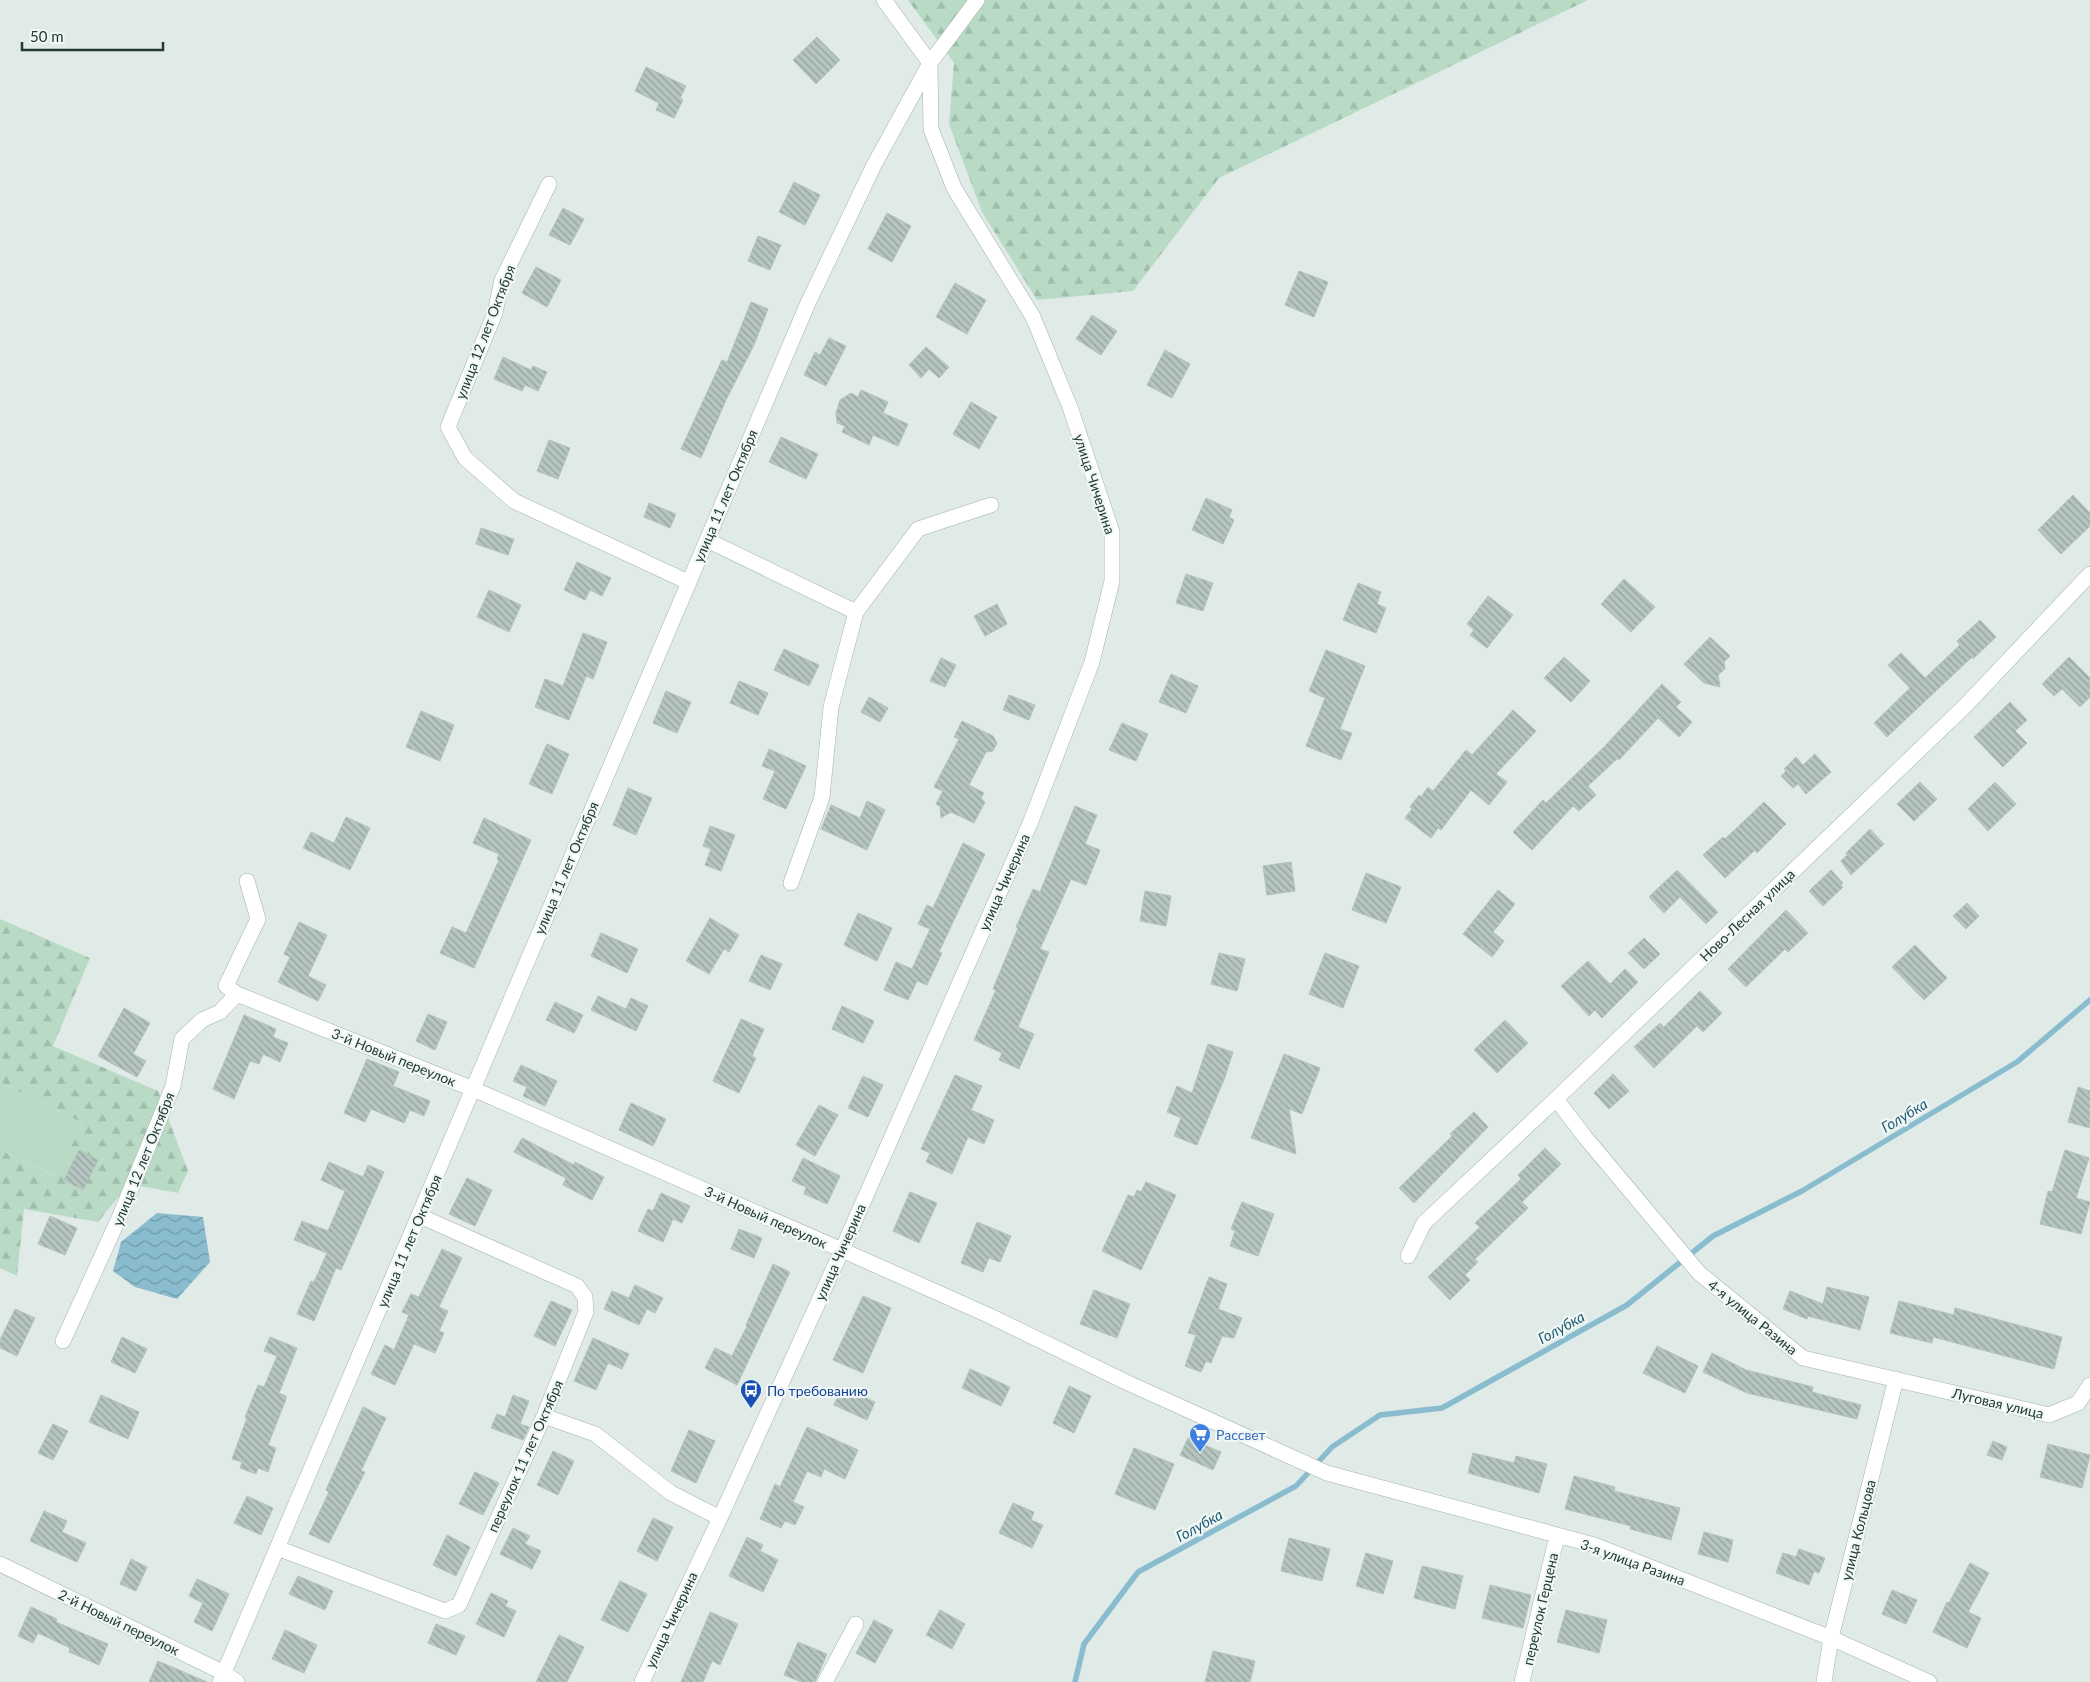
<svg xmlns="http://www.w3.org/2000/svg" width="2090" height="1682" font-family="Lato,sans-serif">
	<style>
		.grass { fill: #b9dbc6 }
		.forest { fill: url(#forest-firs) }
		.water { fill: url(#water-waves) }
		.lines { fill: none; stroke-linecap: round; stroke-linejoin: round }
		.stream { stroke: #89bcce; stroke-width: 5.5 }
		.building { fill: url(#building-back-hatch); stroke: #b2c3be }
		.minor-casing { stroke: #a3b2ae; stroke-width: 16 }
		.minor { stroke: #fff; stroke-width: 15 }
		.labels { text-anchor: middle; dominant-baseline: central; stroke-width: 4.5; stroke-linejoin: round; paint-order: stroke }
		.street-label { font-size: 14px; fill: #213a36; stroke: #f0f7f4 }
		.transit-label { font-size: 14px; fill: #164399; stroke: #f0f7f4; text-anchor: start }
		.shop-label { font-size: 14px; fill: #366cbe; stroke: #f0f7f4; text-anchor: start }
		.water-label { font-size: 15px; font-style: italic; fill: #1e5b73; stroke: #f0f7f4 }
	</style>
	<defs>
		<pattern id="forest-firs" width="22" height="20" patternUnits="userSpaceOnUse" patternTransform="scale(1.25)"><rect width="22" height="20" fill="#b9dbc6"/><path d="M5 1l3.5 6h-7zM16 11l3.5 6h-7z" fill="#9fbdab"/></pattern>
		<pattern id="water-waves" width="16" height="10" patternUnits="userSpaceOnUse" patternTransform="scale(1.25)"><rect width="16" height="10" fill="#89bcce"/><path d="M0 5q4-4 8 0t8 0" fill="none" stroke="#709aa8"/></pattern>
		<pattern id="building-back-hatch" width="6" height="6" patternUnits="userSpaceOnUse" patternTransform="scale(1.25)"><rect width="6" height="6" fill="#b5c5c0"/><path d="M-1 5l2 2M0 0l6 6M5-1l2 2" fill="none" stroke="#93a19d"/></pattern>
	</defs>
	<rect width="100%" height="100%" fill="#e0eae7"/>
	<!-- grass -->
	<path class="grass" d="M0,1082L83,1123L57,1177L0,1150Z"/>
	<!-- forest -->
	<path class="forest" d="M908,0H1588L1219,178L1133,291L1037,300L982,212L949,124L954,63Z
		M0,919L90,958L53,1046L158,1091L188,1171L178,1193L129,1184L98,1222L24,1209L17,1276L0,1268V1150L56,1177L83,1123L0,1082Z"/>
	<!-- water -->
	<path class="water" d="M157,1213L203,1217L210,1262L177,1299L135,1287L113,1271L121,1242Z"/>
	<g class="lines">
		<!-- stream -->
		<path class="stream" d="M1075,1682L1084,1644L1138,1572L1296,1486L1332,1447L1380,1415L1442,1408L1627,1305L1713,1236L1802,1191L2017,1062L2090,1000"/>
	</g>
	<!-- building -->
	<path class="building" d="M817,37L840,60L816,84L793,60Z
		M646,67L686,86L680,98L683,100L674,118L656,110L659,103L635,91Z
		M794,182L820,195L805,225L779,212Z
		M563,208L584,219L570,245L549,235Z
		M887,213L911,226L892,262L868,249Z
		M758,236L781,245L770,270L748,261Z
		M536,267L561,280L547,307L522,293Z
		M1299,271L1328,282L1314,317L1285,305Z
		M955,283L986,300L967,334L936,317Z
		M751,302L768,309L754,345L726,400L701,458L681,449L722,360L727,362Z
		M1092,315L1117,331L1101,355L1076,339Z
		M829,338L846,346L826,386L804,375L815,352L820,355Z
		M926,347L949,367L939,378L929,369L921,378L909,365Z
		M1165,350L1190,364L1172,398L1147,385Z
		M503,357L531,370L533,366L547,372L538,391L525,385L522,391L494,379Z
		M861,390L888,402L883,413L908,424L898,446L873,435L869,445L842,432L845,426L837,423L836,413L840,400L851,393L858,397Z
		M971,402L997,417L979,449L953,434Z
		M781,437L818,454L806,479L769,462Z
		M549,440L570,448L558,479L537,471Z
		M2073,495L2090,513V526L2061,554L2038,530Z
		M1206,498L1232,510L1229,517L1234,520L1223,544L1192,530Z
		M649,503L676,514L670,528L644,517Z
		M481,528L514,539L508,555L476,544Z
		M577,562L611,578L602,596L590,590L585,600L564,590Z
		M1186,574L1213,583L1203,611L1176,603Z
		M1624,579L1655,607L1631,632L1601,604Z
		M1358,583L1381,592L1377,604L1386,608L1376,633L1343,620Z
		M489,590L521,605L509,632L477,617Z
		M1488,596L1513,615L1487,648L1470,635L1474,630L1467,624Z
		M997,604L1007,624L985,636L974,616Z
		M1980,620L1996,637L1973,659L1972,657L1887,737L1874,723L1910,688L1888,665L1901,653L1925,678L1960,645L1957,641Z
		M583,633L607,642L593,679L586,676L569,720L535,707L545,679L563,686Z
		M1710,637L1730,656L1724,662L1725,669L1718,675L1720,687L1704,683L1684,664Z
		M784,649L819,665L809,686L774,670Z
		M1326,650L1365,666L1340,729L1352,733L1341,760L1306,746L1325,698L1309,691Z
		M1564,657L1590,681L1571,702L1544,678Z
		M2069,657L2090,678V697L2080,707L2062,689L2054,696L2042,684Z
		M941,658L956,665L945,687L930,681Z
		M1171,674L1198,686L1186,713L1159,702Z
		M739,681L768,693L758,715L730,703Z
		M1662,684L1681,702L1676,707L1692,722L1679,737L1658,718L1619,760L1618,758L1588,786L1596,795L1579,811L1573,806L1532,850L1513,832L1543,800L1546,803L1605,746Z
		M666,691L691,702L677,733L653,723Z
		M1009,695L1035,705L1029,720L1003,710Z
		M869,697L888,708L880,722L861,712Z
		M2010,702L2027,720L2015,731L2027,743L2003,767L1974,737Z
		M1513,710L1536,731L1496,774L1507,782L1489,805L1471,790L1441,830L1438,828L1431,838L1405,818L1412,809L1410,807L1419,795L1421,797L1428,787L1433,791L1466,750L1472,755Z
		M421,711L454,725L440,761L406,747Z
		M962,721L993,736L997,743L993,751L986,752L969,785L984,793L981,798L985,802L974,823L951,812L941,818L940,806L936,804L943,791L934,787L959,739L954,737Z
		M1122,723L1148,734L1136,761L1109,750Z
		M547,744L569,754L552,794L529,784Z
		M769,749L806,766L786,809L763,799L775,771L762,766Z
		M1815,754L1831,772L1806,794L1798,784L1793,788L1781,776L1786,771L1784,769L1796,757L1803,765Z
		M1920,782L1937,799L1914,821L1897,804Z
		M1995,782L2016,804L1988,831L1968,809Z
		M628,788L652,798L636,835L613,825Z
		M867,801L885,810L867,850L821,829L831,805L860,818Z
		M1764,802L1786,824L1757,853L1755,850L1725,878L1703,855L1723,837L1725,839Z
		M1075,806L1097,815L1085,844L1100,850L1086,885L1071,879L1040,949L1049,952L1018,1027L1034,1034L1019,1069L999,1060L1002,1053L974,1040L996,990L993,989L1018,928L1016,927L1033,889L1040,892Z
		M346,817L370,828L350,870L303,848L311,832L334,843Z
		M484,818L531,840L474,968L440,953L452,927L466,933L499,860L497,859L499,854L473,843Z
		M710,826L735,835L721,871L705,865L711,849L703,846Z
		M1870,829L1884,844L1851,875L1841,861L1847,855L1846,853Z
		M963,843L985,854L939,952L942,953L927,985L917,981L908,1000L884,990L896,962L912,969L930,929L918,924L927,905L933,908Z
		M1291,862L1295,891L1267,895L1263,866Z
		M1677,870L1718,912L1706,924L1680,897L1664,913L1649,897Z
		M1831,870L1843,883L1841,885L1843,887L1823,906L1809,891Z
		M1366,873L1401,887L1386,923L1352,910Z
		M1498,890L1515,904L1493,932L1504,941L1492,957L1463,934Z
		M1145,891L1171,896L1166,926L1140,921Z
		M1967,903L1979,916L1966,929L1953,916Z
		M1786,910L1808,933L1788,952L1785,949L1746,987L1728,969Z
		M858,913L892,928L877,961L844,945Z
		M710,918L739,935L729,952L724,949L709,974L686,961Z
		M299,922L327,935L308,976L326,985L318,1001L278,982L290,957L284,954Z
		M601,933L638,949L627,973L591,956Z
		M1644,938L1660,954L1644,969L1628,953Z
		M1915,945L1947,978L1924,1000L1892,967Z
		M1219,953L1245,959L1237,991L1211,984Z
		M1325,953L1359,966L1343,1008L1309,994Z
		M761,955L782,964L770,990L749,981Z
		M1588,961L1610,984L1625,969L1638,982L1602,1018L1595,1010L1589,1016L1561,986Z
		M1700,991L1722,1013L1703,1032L1697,1026L1654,1068L1634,1047L1660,1023L1664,1027Z
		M598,996L626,1009L631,998L648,1006L636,1031L591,1010Z
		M555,1002L583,1015L574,1033L546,1020Z
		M842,1006L874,1021L863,1043L832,1029Z
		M124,1008L150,1023L133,1054L146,1061L137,1077L98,1056Z
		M428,1014L447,1022L435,1050L416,1041Z
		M244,1015L276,1029L273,1037L288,1043L280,1062L263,1054L259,1064L250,1061L234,1099L213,1089Z
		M741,1019L764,1029L752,1056L756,1058L739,1093L713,1081Z
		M1505,1020L1528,1043L1497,1073L1474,1050Z
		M1208,1044L1233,1052L1225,1077L1197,1145L1174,1136L1181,1118L1167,1112L1177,1086L1192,1093Z
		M1284,1054L1320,1068L1302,1114L1289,1109L1296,1154L1251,1138Z
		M367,1059L399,1072L393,1086L430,1101L424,1116L410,1110L404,1123L371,1109L365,1122L344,1113Z
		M521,1065L557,1081L545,1106L523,1096L527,1087L513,1081Z
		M1613,1074L1629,1091L1609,1109L1594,1093Z
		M955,1075L982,1086L971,1110L994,1120L984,1144L968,1137L952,1174L926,1162L930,1153L921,1149Z
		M863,1076L883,1085L868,1117L848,1108Z
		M2078,1087L2090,1091V1128L2068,1122Z
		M631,1103L666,1119L653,1146L619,1130Z
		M819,1105L838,1115L815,1156L796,1145Z
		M1474,1112L1488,1127L1414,1203L1399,1188L1452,1136L1450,1134Z
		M522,1138L574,1165L575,1162L604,1177L592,1200L563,1185L566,1178L514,1152Z
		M1545,1148L1561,1164L1522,1202L1528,1208L1475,1259L1478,1262L1465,1275L1470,1280L1450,1300L1428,1277L1480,1227L1475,1223L1521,1179L1518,1175Z
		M79,1150L98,1160L83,1190L64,1180Z
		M2065,1150L2089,1158L2076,1198L2090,1202L2081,1234L2040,1224L2048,1191L2052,1192Z
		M803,1158L840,1176L827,1204L804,1194L806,1187L792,1181Z
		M329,1162L363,1177L368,1165L384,1172L341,1270L336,1268L314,1321L297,1314L311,1281L314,1282L327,1253L294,1240L302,1221L328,1231L345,1191L321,1180Z
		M467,1178L492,1190L475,1226L449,1214Z
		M1146,1182L1176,1195L1141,1270L1102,1251L1128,1195L1134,1197L1137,1190L1141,1192Z
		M910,1192L937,1203L919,1243L893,1231Z
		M661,1193L690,1206L682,1223L673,1219L663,1242L638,1231L648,1209L653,1211Z
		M1242,1202L1274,1214L1258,1256L1230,1246L1235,1231L1231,1229Z
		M50,1216L77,1228L65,1255L38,1244Z
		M977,1222L1011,1236L1000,1262L989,1258L983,1272L961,1263Z
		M739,1229L762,1238L754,1258L731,1249Z
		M442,1249L462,1258L439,1307L448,1311L439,1331L444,1333L435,1353L414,1344L395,1385L371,1374L385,1345L394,1350L409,1315L402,1312L411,1294L419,1297Z
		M773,1264L790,1272L737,1385L705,1368L715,1348L732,1356L747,1326L746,1325Z
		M1209,1277L1227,1284L1218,1309L1242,1318L1234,1338L1222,1336L1211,1363L1206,1361L1201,1372L1185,1366L1196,1335L1188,1333Z
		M635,1285L663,1298L655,1313L647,1309L639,1325L604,1309L612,1291L629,1298Z
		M1827,1287L1869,1297L1860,1330L1808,1316L1807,1319L1783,1309L1790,1291L1823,1304Z
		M1094,1290L1130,1304L1117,1338L1080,1324Z
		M863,1296L891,1308L863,1373L833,1360Z
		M551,1301L572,1310L555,1346L534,1336Z
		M1899,1301L1954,1315L1955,1308L2062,1337L2054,1369L1933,1337L1932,1343L1890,1333Z
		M15,1309L35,1318L17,1356L0,1348V1340Z
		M122,1337L147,1349L135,1373L111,1362Z
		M270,1337L297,1348L279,1393L286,1396V1399L268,1445L276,1448L268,1472L258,1468L256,1474L240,1468L242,1462L232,1459L247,1418L245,1417L258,1385L264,1387L277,1356L264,1351Z
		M593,1338L629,1354L622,1369L608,1363L596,1390L574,1381Z
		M1657,1346L1698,1366L1685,1393L1643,1373Z
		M1712,1353L1746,1370L1813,1387L1812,1392L1861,1405L1857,1419L1747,1393L1703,1372Z
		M970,1369L1010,1387L1001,1406L962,1388Z
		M1069,1386L1091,1396L1074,1433L1053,1423Z
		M842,1387L875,1402L867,1420L834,1405Z
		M101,1395L139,1412L128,1439L89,1422Z
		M513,1395L529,1401L520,1424L529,1427L523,1440L491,1428L497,1414L505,1417Z
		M363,1407L386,1418L361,1471L365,1472L329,1543L309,1534L329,1492L326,1490Z
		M53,1424L68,1431L53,1460L38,1453Z
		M807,1427L858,1450L845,1479L824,1469L821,1477L807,1471L793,1502L804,1507L795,1525L785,1521L781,1528L760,1519L775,1484L780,1487Z
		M689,1430L715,1441L696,1483L671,1471Z
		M1188,1438L1221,1452L1213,1470L1180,1455Z
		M1993,1441L2007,1447L2002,1460L1987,1455Z
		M2048,1444L2090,1455L2082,1488L2040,1477Z
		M1134,1448L1174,1464L1155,1510L1115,1494Z
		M553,1451L574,1461L558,1495L537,1485Z
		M1473,1453L1514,1463L1516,1456L1547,1464L1539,1493L1468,1473Z
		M475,1472L499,1483L483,1515L459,1504Z
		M1574,1476L1615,1487L1614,1491L1680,1508L1671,1540L1630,1529L1631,1526L1565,1509Z
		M247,1496L273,1508L261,1535L234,1523Z
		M1013,1503L1034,1512L1031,1520L1043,1525L1032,1548L999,1533Z
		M44,1511L67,1521L62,1532L86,1543L77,1562L30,1541Z
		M653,1518L673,1527L657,1561L637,1551Z
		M513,1528L530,1536L525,1544L541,1551L532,1569L500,1554Z
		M1704,1532L1733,1540L1728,1562L1698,1554Z
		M447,1535L470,1547L456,1576L433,1565Z
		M747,1537L763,1545L760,1551L778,1560L763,1592L729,1576Z
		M1289,1538L1330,1549L1322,1581L1281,1571Z
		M1799,1549L1825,1558L1819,1573L1814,1571L1809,1585L1776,1573L1783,1553L1796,1557Z
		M1366,1553L1393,1561L1383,1594L1356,1586Z
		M131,1559L147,1567L136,1591L120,1584Z
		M1970,1563L1989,1573L1968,1612L1981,1618L1967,1648L1933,1632L1947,1602L1949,1603Z
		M1422,1566L1463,1576L1455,1609L1414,1598Z
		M298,1576L333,1591L325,1610L289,1594Z
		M197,1579L229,1594L212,1631L194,1622L203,1603L189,1596Z
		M620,1581L647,1594L628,1632L601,1620Z
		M1490,1585L1531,1595L1523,1628L1482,1618Z
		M1892,1590L1917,1600L1906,1624L1882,1614Z
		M491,1593L508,1601L505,1606L516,1611L504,1637L476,1624Z
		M31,1607L57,1619L56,1622L108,1644L99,1665L69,1652L70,1648L38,1633L33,1643L18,1636Z
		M940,1610L965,1624L952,1649L926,1635Z
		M1566,1610L1607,1620L1599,1653L1557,1642Z
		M710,1612L738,1624L720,1665L712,1661L703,1682H681Z
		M874,1620L893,1630L875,1663L856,1653Z
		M436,1624L465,1636L456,1655L428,1643Z
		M285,1630L317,1645L304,1673L272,1659Z
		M559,1635L584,1647L567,1682H536Z
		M798,1642L827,1654L815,1682H801L784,1675Z
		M1213,1651L1255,1661L1250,1682H1205Z
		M158,1661L207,1682H149Z"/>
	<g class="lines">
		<!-- minor casing -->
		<g class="minor-casing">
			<path id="minor" d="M884,0L930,63
				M549,184L502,280L495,313L448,427L465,458L514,501L688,582
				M707,540L856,612L831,707L822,797L791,883
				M856,612L918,529L991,505
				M247,881L258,919L226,986L237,994L473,1089L842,1250L990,1316L1128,1383L1327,1473L1594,1545L1831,1638L1929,1682
				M1556,1099L1585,1137L1699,1273L1803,1358L2049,1415L2078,1403L2090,1385
				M1408,1256L1424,1223L1556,1099L1965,706L2090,574
				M63,1341L119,1218L173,1086L182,1039L202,1020L220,1012L237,994
				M544,1416L595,1434L671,1493L720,1518
				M277,1548L445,1611L459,1605L544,1416L586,1312L585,1297L577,1286L420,1216
				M0,1564L224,1673L237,1682
				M220,1682L808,303L874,165L930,63L977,0
				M642,1682L720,1518L842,1250L1031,821L1092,662L1112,581V532L1070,407L1033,317L954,188L931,129L930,65
				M825,1682L856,1624
				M1522,1682L1557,1536
				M1824,1682L1831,1638L1896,1379"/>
		</g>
		<!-- minor -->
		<use href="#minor" class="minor"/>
	</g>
	<!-- icons -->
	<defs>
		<g id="bus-pin" transform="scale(1.125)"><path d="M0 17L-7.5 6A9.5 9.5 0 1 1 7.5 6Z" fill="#1a4fb4" stroke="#f0f7f4"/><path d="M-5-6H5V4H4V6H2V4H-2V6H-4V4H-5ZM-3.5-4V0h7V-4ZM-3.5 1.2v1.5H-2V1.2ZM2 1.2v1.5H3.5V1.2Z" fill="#fff"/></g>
		<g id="supermarket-pin" transform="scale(1.125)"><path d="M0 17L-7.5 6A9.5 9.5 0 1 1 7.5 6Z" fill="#3f7fe0" stroke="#f0f7f4"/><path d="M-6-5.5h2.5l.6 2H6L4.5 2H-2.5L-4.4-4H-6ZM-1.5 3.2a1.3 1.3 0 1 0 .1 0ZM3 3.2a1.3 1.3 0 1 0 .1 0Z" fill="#fff"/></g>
	</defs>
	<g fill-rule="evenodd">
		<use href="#bus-pin" x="751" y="1390"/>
		<use href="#supermarket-pin" x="1200" y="1434"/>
	</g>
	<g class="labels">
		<!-- street labels -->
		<g class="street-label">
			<text transform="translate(485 332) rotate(-69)">улица 12 лет Октября</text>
			<text transform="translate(1095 484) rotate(72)">улица Чичерина</text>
			<text transform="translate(725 496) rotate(-67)">улица 11 лет Октября</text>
			<text transform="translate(566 868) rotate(-67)">улица 11 лет Октября</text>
			<text transform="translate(1004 882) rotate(-66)">улица Чичерина</text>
			<text transform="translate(1747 915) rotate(-44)">Ново-Лесная улица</text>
			<text transform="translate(394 1057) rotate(22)">3-й Новый переулок</text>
			<text transform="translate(143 1159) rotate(-68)">улица 12 лет Октября</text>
			<text transform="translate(766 1217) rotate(24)">3-й Новый переулок</text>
			<text transform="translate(409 1241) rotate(-67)">улица 11 лет Октября</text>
			<text transform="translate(840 1252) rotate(-66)">улица Чичерина</text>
			<text transform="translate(1753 1317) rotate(39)">4-я улица Разина</text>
			<text transform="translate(1998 1403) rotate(13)">Луговая улица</text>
			<text transform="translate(525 1456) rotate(-66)">переулок 11 лет Октября</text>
			<text transform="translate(1858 1530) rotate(-76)">улица Кольцова</text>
			<text transform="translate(1633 1562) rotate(20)">3-я улица Разина</text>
			<text transform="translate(1540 1609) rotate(-77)">переулок Герцена</text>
			<text transform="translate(671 1620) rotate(-65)">улица Чичерина</text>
			<text transform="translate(119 1622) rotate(26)">2-й Новый переулок</text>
		</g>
		<!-- transit labels -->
		<g class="transit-label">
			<text x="767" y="1390">По требованию</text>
		</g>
		<!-- shop labels -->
		<g class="shop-label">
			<text x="1216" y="1434">Рассвет</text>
		</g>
		<!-- water labels -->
		<g class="water-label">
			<text transform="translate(1904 1115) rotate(-31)">Голубка</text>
			<text transform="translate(1561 1327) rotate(-29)">Голубка</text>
			<text transform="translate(1199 1525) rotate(-29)">Голубка</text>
		</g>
	</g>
	<!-- scale -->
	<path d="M22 42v8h141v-8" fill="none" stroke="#213a36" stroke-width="2.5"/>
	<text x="30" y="42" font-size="15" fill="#213a36" stroke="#f0f7f4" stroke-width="4" paint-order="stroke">50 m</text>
</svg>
